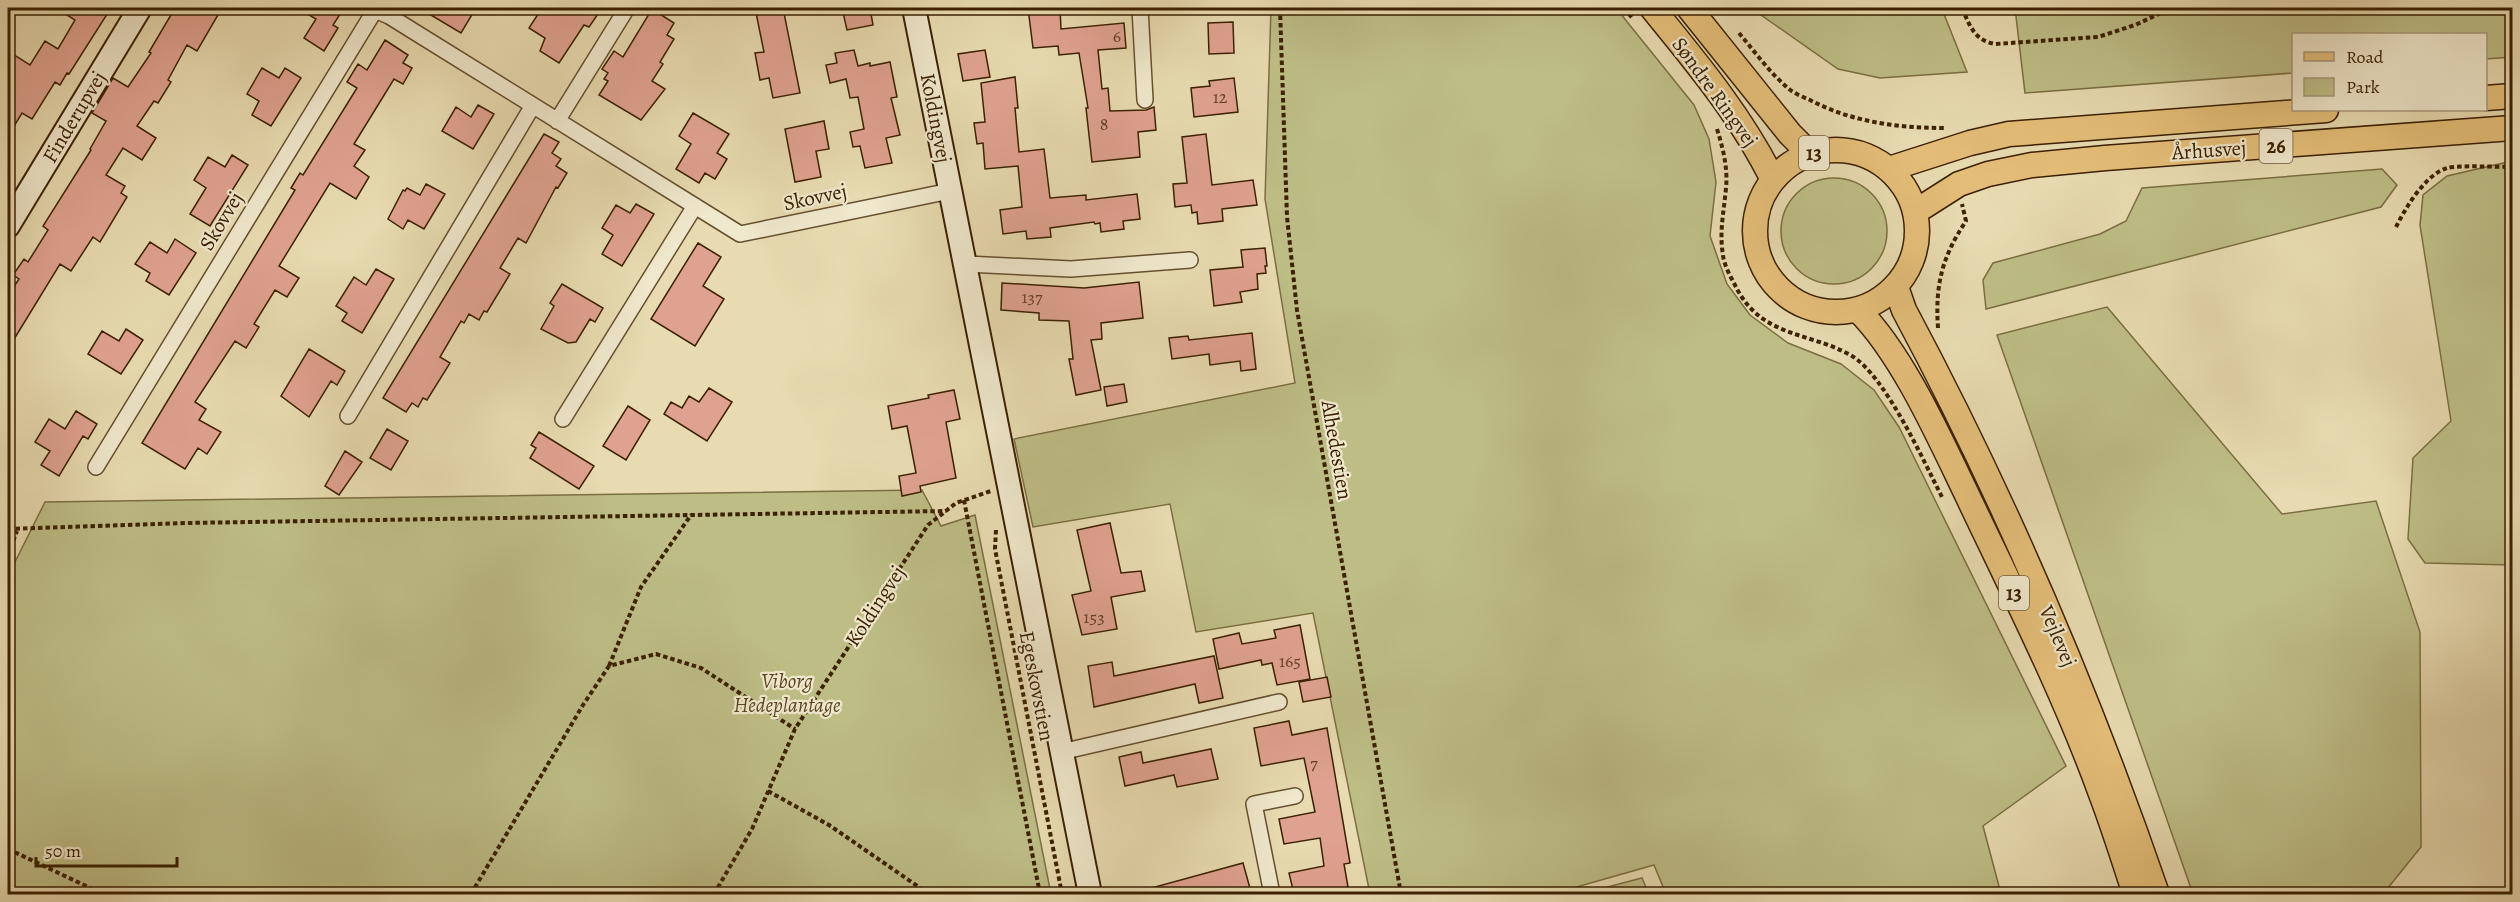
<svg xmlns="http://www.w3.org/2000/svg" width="2520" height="902" font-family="Alegreya,serif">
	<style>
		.green { fill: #bebd86; stroke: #7c6e44; stroke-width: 1.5 }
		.building { fill: #e0a290; stroke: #3b2002; stroke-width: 1.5 }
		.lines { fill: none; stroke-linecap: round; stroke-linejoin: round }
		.street-casing { stroke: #664f2e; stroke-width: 18 }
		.secondary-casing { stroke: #3b2002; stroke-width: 26 }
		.primary-casing { stroke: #3b2002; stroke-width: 27 }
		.path { stroke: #3b2002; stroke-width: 4; stroke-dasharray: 4.5 3; stroke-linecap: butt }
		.street { stroke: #f0e8cc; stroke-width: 15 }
		.secondary { stroke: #f0e8cc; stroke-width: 22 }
		.primary { stroke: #e4be78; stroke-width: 24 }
		.labels { text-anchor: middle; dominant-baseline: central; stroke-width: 4.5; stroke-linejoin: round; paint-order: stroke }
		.number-label { font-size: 18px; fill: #644026 }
		.shield { fill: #f0e8cc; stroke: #715c3f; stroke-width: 1.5 }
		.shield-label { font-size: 20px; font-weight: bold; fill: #3b2002 }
		.street-label { font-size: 21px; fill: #3b2002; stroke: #f0e8cc }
		.park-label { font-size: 21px; font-style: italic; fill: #5c4723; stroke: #f0e8cc }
	</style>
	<rect width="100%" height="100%" fill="#e8dbb1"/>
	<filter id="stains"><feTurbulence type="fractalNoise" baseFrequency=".00333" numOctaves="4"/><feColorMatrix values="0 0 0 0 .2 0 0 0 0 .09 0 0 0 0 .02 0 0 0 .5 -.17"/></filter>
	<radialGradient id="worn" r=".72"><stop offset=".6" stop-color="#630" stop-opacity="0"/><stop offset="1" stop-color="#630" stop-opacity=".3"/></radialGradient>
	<!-- green -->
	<path class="green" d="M1271,8H1616L1694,105L1709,139L1716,182L1710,236L1727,284L1750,315L1788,343L1841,364L1874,390L1899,427L2066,766L1983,826L2001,894H1666L1654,865L1552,894H1370L1313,613L1196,632L1170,504L1033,527L1014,439L1295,383L1265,199Z
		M1751,8H1932L1944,14L1967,72L1880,78L1838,69Z
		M2015,8H2512V57L2486,59V34H2294L2293,73L2025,93Z
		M2512,161V565L2425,563L2408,539L2413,458L2451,421L2420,225L2423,195L2447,176Z
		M2382,169L2397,185L2381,207L1986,309L1983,280L1993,263L2100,234L2126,221L2142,188Z
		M1781 231a53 53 0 1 1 106 0a53 53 0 1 1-106 0Z
		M2107,307L2282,514L2376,501L2420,632L2421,847L2383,894H2193L1997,335Z
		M922,490L941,526L975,515L1051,894H8V576L45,502Z
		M1642,878L1649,894H1581Z"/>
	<!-- building -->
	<path class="building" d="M56,8H111L69,74L67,73L60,85L55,82L32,119L22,113L8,136V51L30,65L45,41L58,49L75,20Z
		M175,8H222L197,51L187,45L168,80L171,82L158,103L154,101L137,126L156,138L142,160L123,148L106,175L125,186L121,193L127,197L100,242L93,237L71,271L60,264L8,349V296L19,279L13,275L24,259L28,262L48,230L43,226L91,150L90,149L106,121L92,113L113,78L128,87L151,53L149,52Z
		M297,8H344L333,25L338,28L324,51L304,38L316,19Z
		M419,8H476L461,33Z
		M542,8H602L589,27L584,25L559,63L540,51L545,38L529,28Z
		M755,8H783L800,93L773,98L769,78L760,80L755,53L764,52Z
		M842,8H870L873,25L847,30Z
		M1028,8H1060L1061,29L1124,23L1126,48L1098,50L1102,89L1108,88L1110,111L1146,110L1154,107L1156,130L1138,132L1140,157L1092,162L1086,108H1088L1079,53L1059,55L1058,46L1033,48Z
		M652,9L674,23L667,35L674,39L660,62L663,64L652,81L665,89L641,120L599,95L608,81L604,79L608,73L602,69L614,51L623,57Z
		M1233,22L1234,53L1209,54L1208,23Z
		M385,40L408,55L403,63L412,68L403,84L394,79L354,144L365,150L354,166L369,177L356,199L330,183L279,266L299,278L287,297L275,290L254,324L259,327L246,348L235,341L195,402L206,409L199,420L221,432L207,454L198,448L185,469L142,443L295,190L291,188L300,173L303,175L357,88L347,82L358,64L367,70Z
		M854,50L858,66L870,63V66L890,62L897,97L891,98L900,135L886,138L892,163L865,168L860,146L853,147L850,132L864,129L858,97L850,98L846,79L830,83L826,65L837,63L835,53Z
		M985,50L990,77L963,81L958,54Z
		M262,68L279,78L285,68L301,78L271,126L252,115L259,101L247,94Z
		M1015,77L1018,108H1015L1019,152L1044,149L1050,198L1086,195V200L1137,194L1140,219L1123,221L1124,229L1101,232L1100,223L1095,224L1094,222L1050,228L1051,237L1027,239L1026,231L1003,234L1000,210L1022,207L1018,166L985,169L983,143L977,144L974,123L985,122L981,83Z
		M1234,78L1238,112L1194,117L1191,88L1210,86L1209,81Z
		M478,105L494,114L473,149L442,131L456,107L471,117Z
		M693,113L729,134L717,153L727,159L715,179L705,173L699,183L676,169L691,144L679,136Z
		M824,121L829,149L816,151L821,177L795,182L785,129Z
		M544,134L559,142L552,153L561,159L556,166L567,173L558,188L556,187L526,243L518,238L500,268L510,274L487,312L484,311L479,320L469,314L464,323L461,321L440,357L450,363L427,400L423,398L418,407L412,403L406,412L383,398Z
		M1206,134L1212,185L1253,180L1257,205L1222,209L1223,221L1198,224L1197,212L1192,213L1191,205L1175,207L1173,184L1187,183L1182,137Z
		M232,155L248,165L210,226L190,214L206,188L194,180L208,157L225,167Z
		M426,184L445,194L424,229L408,220L403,229L388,219L403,190L405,191L407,188L420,195Z
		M636,204L654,214L622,266L602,254L613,235L602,228L616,205L630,213Z
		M175,239L196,253L169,295L146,281L150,273L135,264L150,242L167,253Z
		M698,243L721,257L703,286L724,299L695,346L651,319Z
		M1265,248L1267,266H1265L1266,273L1257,274L1258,289L1240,292L1242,302L1214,306L1210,270L1243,267L1241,250Z
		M376,269L394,279L362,333L342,321L347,313L336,306L354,277L366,285Z
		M1139,282L1143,318L1101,323L1102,339L1091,340L1101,390L1076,395L1069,359H1073L1069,321L1039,320V313L1001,310L1002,283L1084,288Z
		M562,284L603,308L595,322L590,319L576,342L568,343L541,329L554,306L550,303Z
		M126,329L143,340L121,374L88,354L102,331L119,341Z
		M1252,333L1256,369L1241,371L1240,361L1210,365L1209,354L1172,359L1169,338L1188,336L1189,340Z
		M309,349L345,371L337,385L331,381L309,417L281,396Z
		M1124,384L1127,402L1107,406L1104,387Z
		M709,388L732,402L707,441L664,414L671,402L682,408L689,396L699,402Z
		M954,390L960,419L946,422L956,478L920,486L921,492L902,496L899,476L916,473L907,426L892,429L888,406L929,398L928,395Z
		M628,406L650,420L626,460L603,446Z
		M76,411L97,424L88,439L83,436L59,476L41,465L50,451L35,442L49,419L65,429Z
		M387,429L408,441L391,470L370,458Z
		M539,432L594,466L579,489L530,458L536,448L531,445Z
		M345,451L362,462L339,495L325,486Z
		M1110,523L1121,573L1141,571L1145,591L1111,597L1117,629L1082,635L1072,595L1091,591L1077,530Z
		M1300,625L1310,679L1277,685L1272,663L1262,665L1261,660L1219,669L1213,639L1239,633L1242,644L1276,638L1274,630Z
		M1214,656L1223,698L1199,703L1195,684L1094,707L1088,666L1112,662L1114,676Z
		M1327,677L1331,697L1303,702L1299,682Z
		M1289,721L1292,735L1327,728L1350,863L1344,864L1348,887L1313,894H1294L1289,873L1324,866L1320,838L1284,844L1279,819L1315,812L1304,758L1261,766L1254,728Z
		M1211,749L1218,779L1177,787L1174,775L1125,786L1119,757L1141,752L1143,763Z
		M1243,863L1251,892L1243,894H1145L1144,890Z"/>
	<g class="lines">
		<!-- street casing -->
		<g class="street-casing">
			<path id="street" d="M1140,8L1145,100
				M557,121L627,8
				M966,264L1071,269L1190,260
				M348,416L532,107
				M563,419L695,206
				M96,467L375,10L389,16L740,234L950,191
				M1061,752L1279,702
				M1272,894L1254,804L1295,796"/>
		</g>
		<!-- secondary casing -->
		<g class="secondary-casing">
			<path id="secondary" d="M914,8L1090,894
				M8,226L140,8"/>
		</g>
		<!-- primary casing -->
		<g class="primary-casing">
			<path id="primary" d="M1652,8C1696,62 1742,117 1773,180
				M1689,8L1790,134L1810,154
				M2486,98L2512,96
				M1755 231a81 81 0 1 1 162 0a81 81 0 1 1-162 0Z
				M1889,169L1970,143L2009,134L2326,110
				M1915,212L1959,184L1988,174L2032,165L2105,158L2512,128
				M1896,287L1904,310C2004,497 2088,693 2157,894
				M1858,310C1903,355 1940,439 1968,497C2014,594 2063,690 2100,791C2113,825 2124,860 2135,894"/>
		</g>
		<!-- path -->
		<path class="path" d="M1280,8L1287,217L1297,310L1401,894
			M1624,8L1633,19
			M1962,8C1970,26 1974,40 1995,44L2098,37L2135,25L2172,8
			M1739,33C1755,52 1770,73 1789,89C1795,94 1803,97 1810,100C1852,122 1897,128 1945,128
			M1717,129C1723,148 1728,168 1726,188C1724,211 1719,232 1723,255C1724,266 1732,279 1737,289C1763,338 1811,332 1852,356C1886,377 1923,460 1942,497
			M2396,227C2406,207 2425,175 2447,168C2458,165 2499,167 2512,167
			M1938,328C1935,285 1942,257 1966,221L1962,204
			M964,500L1040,894
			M8,529L186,523L946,511
			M996,530L995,549L1062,894
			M8,555L17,531
			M609,666L641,587L691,515
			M768,791L829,825L929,894
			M8,849L103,894
			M471,894L583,705L609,666L656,654L701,668L795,729
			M714,894L752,829L795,729L928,525L956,503L991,491"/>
		<!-- street -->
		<use href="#street" class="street"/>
		<!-- secondary -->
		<use href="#secondary" class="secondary"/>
		<!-- primary -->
		<use href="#primary" class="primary"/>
	</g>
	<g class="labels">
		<!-- number labels -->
		<g class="number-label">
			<text x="1117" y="36">6</text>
			<text x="1220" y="97">12</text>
			<text x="1104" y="124">8</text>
			<text x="1032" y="297">137</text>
			<text x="1094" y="617">153</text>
			<text x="1290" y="661">165</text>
			<text x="1314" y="763">7</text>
		</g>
		<!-- shield labels -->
		<g class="shield">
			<rect x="2259.5" y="129" width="33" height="34" rx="4.5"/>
			<rect x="1799" y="136" width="30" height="34" rx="4.5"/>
			<rect x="1999" y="576" width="30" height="34" rx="4.5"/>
		</g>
		<g class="shield-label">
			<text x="2276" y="146">26</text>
			<text x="1814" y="153">13</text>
			<text x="2014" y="593">13</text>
		</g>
		<!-- street labels -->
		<g class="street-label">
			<text transform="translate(1715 92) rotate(54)">Søndre Ringvej</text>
			<text transform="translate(74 117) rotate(-59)">Finderupvej</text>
			<text transform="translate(936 118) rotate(79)">Koldingvej</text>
			<text transform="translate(2209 150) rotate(-4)">Århusvej</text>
			<text transform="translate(815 197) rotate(-12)">Skovvej</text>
			<text transform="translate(221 221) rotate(-59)">Skovvej</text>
			<text transform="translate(1337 450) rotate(80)">Alhedestien</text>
			<text transform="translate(875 606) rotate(-57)">Koldingvej</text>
			<text transform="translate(2058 636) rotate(67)">Vejlevej</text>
			<text transform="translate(1037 686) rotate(79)">Egeskovstien</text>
		</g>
		<!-- park labels -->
		<g class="park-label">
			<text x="787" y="681">Viborg<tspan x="787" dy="24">Hedeplantage</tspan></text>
		</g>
	</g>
	<!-- margin -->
	<rect width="2520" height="902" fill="none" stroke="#e8dbb1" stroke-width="30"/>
	<rect x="9" y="9" width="2502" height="884" fill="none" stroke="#3b2002" stroke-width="3"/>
	<rect x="15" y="15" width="2490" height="872" fill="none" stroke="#3b2002" stroke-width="1.5"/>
	<!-- legend -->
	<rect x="2292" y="33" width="195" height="78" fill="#f0e8cc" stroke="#a8987b" stroke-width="1.5"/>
	<rect x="2304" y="52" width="30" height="9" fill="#e4be78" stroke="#a8987b" stroke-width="1.5"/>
	<text x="2346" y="63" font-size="18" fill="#3b2002">Road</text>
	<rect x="2304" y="78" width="30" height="18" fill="#bebd86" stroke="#a8987b" stroke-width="1.5"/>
	<text x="2346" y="93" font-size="18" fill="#3b2002">Park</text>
	<!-- scale -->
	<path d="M36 857v9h141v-9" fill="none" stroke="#3b2002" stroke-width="3"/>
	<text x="45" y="857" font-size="18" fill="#3b2002" stroke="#f0e8cc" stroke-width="4.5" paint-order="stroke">50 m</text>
	<rect width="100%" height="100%" filter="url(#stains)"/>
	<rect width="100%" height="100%" fill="url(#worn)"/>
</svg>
